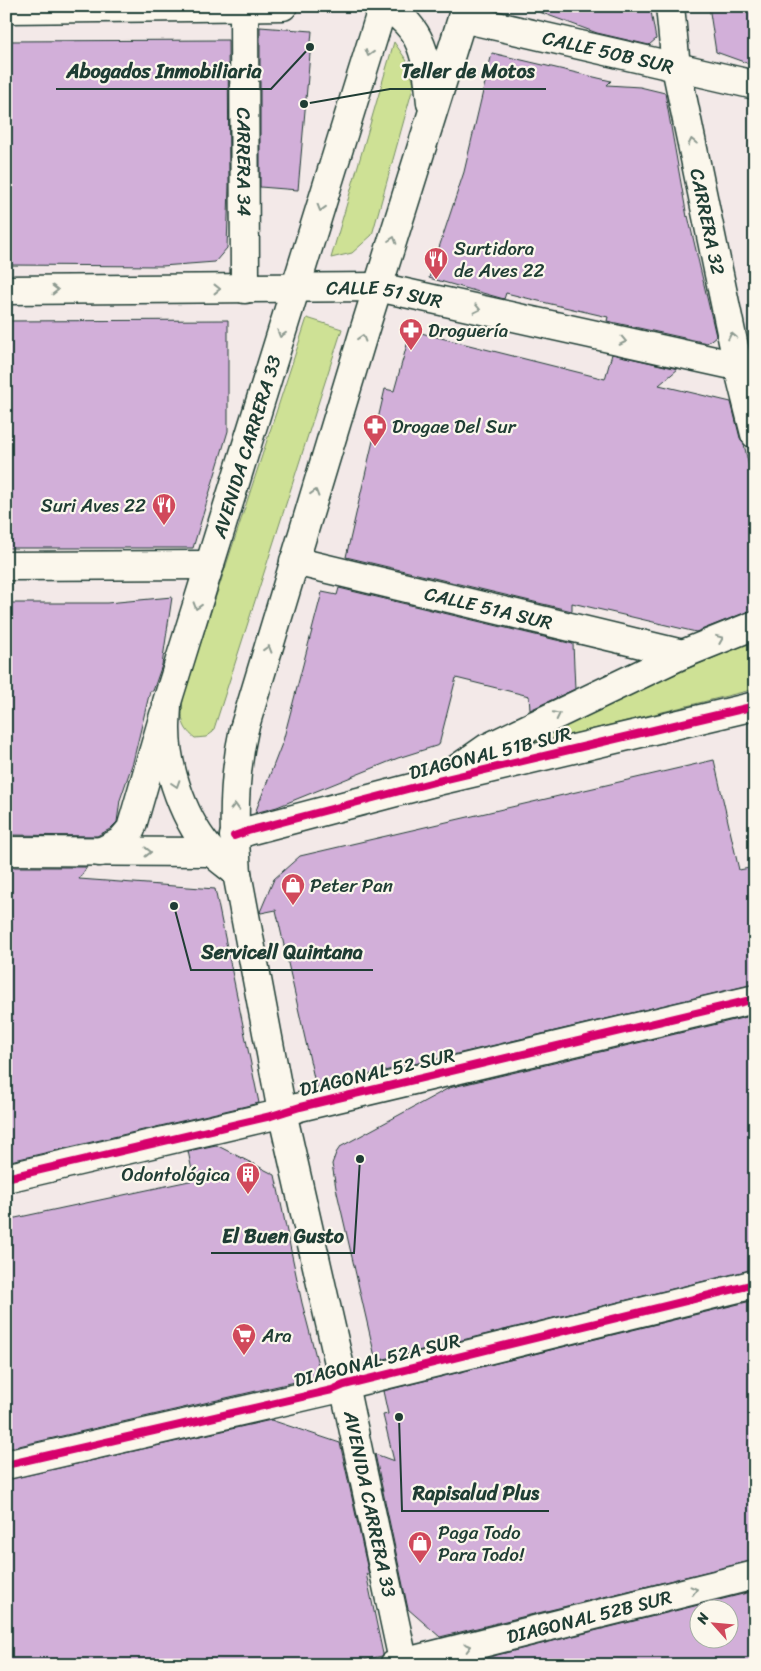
<svg xmlns="http://www.w3.org/2000/svg" width="761" height="1671" font-family="Sriracha,sans-serif">
	<style>
		.green { fill: #cee195; stroke: #768f64 }
		.building { fill: #d2afd9; stroke: #1f3d34; fill-rule: evenodd }
		.lines { fill: none; stroke-linecap: round; stroke-linejoin: round }
		.street-casing { stroke: #1f3d34; stroke-width: 31 }
		.secondary-casing { stroke: #1f3d34; stroke-width: 31 }
		.street { stroke: #fbf7ec; stroke-width: 28 }
		.secondary { stroke: #fbf7ec; stroke-width: 28 }
		.cycleway-casing { stroke: #fbf7ec; stroke-width: 11 }
		.cycleway { stroke: #d6006c; stroke-width: 8 }
		.oneway { stroke: #8d9a90 }
		.labels { text-anchor: middle; dominant-baseline: central; stroke-width: 4.5; stroke-linejoin: round; paint-order: stroke }
		.street-label { font-size: 19px; fill: #1f3d34; stroke: #fbf7ec }
		.poi-label { font-size: 19px; fill: #1f3d34; stroke: #fbf7ec; text-anchor: start }
		.leader { fill: none; stroke: #1f3d34; stroke-width: 2 }
		.callout-dot { fill: #1f3d34; stroke: #fbf7ec; stroke-width: 2 }
		.callout-label { font-size: 20px; text-anchor: middle; font-weight: bold; fill: #1f3d34; stroke: #fbf7ec; stroke-width: 4.5; stroke-linejoin: round; paint-order: stroke }
	</style>
	<rect width="100%" height="100%" fill="#f3e9e8"/>
	<filter id="ink" filterUnits="userSpaceOnUse"><feTurbulence type="fractalNoise" baseFrequency=".02" numOctaves="2"/><feDisplacementMap in="SourceGraphic" scale="10" xChannelSelector="R" yChannelSelector="G"/><feConvolveMatrix kernelMatrix="1 2 1 2 8 2 1 2 1" color-interpolation-filters="sRGB"/></filter>
	<g filter="url(#ink)">
		<!-- green -->
		<path class="green" d="M394,42L407,61L414,84L372,235L352,253L331,258Z
			M307,318L342,329L213,732L206,737L195,738C179,726 182,715 183,697Z
			M755,640V689L485,756Z"/>
		<!-- building -->
		<path class="building" d="M534,6H650L656,39L649,45L597,33L534,10Z
			M709,6H755V66L716,52Z
			M260,27L312,31L298,190L260,187Z
			M228,40L229,185L227,248L215,262L162,266L6,265V41Z
			M492,53L611,81L607,85L640,87L665,93L687,217L688,216L716,336L707,343L607,321L608,317L551,304L506,293L504,299L429,278L464,172Z
			M228,320V431L193,548H6V321Z
			M421,333L605,379L612,354L678,369L659,385L731,402L740,438L744,444L755,494V610L749,611L696,632L572,603V611L346,557L385,389L394,391L408,341Z
			M339,588L573,644L575,689L530,710L529,696L456,678L439,745L398,758L277,807L255,813L283,741L322,592L337,595Z
			M172,597L162,665L153,691H150L133,762L120,800L117,822L110,829L97,836L6,835V603H107Z
			M714,760L739,870L755,867V984L316,1087L276,910L261,913L260,912L274,879L300,856Z
			M6,867H87L79,879L215,889L259,1103L6,1162Z
			M755,1015V1269L376,1361L336,1188L332,1164L336,1153L340,1147L449,1088Z
			M216,1145L275,1175L302,1303L321,1376L6,1449V1220L194,1180L188,1151Z
			M755,1300V1560L440,1637L408,1609L375,1454L394,1461L383,1415L388,1414L383,1391Z
			M271,1420L340,1443L369,1575L366,1573L383,1654L382,1656L340,1665H6V1480Z
			M755,1591V1665H472L469,1662ZM698,1608H728V1638H698Z"/>
		<g class="lines">
			<!-- street casing -->
			<g class="street-casing">
				<g id="street">
					<path id="s1" d="M244,6L245,289"/>
					<path id="s2" d="M670,6L676,67L738,366L755,434"/>
					<path id="s3" d="M462,18L755,85"/>
					<path id="s4" d="M294,561L683,654"/>
					<path d="M6,566L210,565"/>
					<path d="M454,771L487,748L683,654L755,625"/>
					<path d="M234,836L248,831L438,781L755,706"/>
					<path d="M6,851L212,852"/>
					<path d="M100,852L120,842L131,829L164,715"/>
					<path d="M6,1178L271,1116L300,1107L755,999"/>
					<path d="M6,1465L332,1390L344,1385L755,1284"/>
					<path id="s5" d="M394,1665L755,1575"/>
				</g>
			</g>
			<!-- secondary casing -->
			<g class="secondary-casing">
				<g id="secondary">
					<path d="M384,6C425,27 427,62 431,103"/>
					<path d="M6,9L283,6"/>
					<path id="s6" d="M6,290L378,287L755,370"/>
					<path id="s7" d="M237,873C229,866 220,860 213,853C185,823 166,770 166,729C166,720 167,711 167,702L383,6"/>
					<path d="M404,1665L344,1385L282,1112L237,873C233,825 233,777 244,729L365,328L466,6"/>
				</g>
			</g>
			<!-- street -->
			<use href="#street" class="street"/>
			<!-- secondary -->
			<use href="#secondary" class="secondary"/>
			<!-- cycleway casing -->
			<g class="cycleway-casing">
				<path id="cycleway" d="M234,836L248,831L438,781L755,706
					M6,1178L271,1116L300,1107L755,999
					M6,1465L332,1390L344,1385L755,1284"/>
			</g>
			<!-- cycleway -->
			<use href="#cycleway" class="cycleway"/>
		</g>
		<!-- one-way arrows -->
		<defs><path id="oneway-chevron" d="M-2-3.5L2.5 0L-2 3.5" fill="none" stroke-width="1.6" stroke-linecap="round" stroke-linejoin="round" transform="scale(1.25)"/></defs>
		<g class="oneway">
			<use href="#oneway-chevron" transform="translate(369 53) rotate(107)"/>
			<use href="#oneway-chevron" transform="translate(692 142) rotate(-102)"/>
			<use href="#oneway-chevron" transform="translate(321 208) rotate(107)"/>
			<use href="#oneway-chevron" transform="translate(393 240) rotate(-72)"/>
			<use href="#oneway-chevron" transform="translate(217 289)"/>
			<use href="#oneway-chevron" transform="translate(55 290)"/>
			<use href="#oneway-chevron" transform="translate(477 309) rotate(12)"/>
			<use href="#oneway-chevron" transform="translate(281 334) rotate(107)"/>
			<use href="#oneway-chevron" transform="translate(732 336) rotate(-102)"/>
			<use href="#oneway-chevron" transform="translate(362 338) rotate(-73)"/>
			<use href="#oneway-chevron" transform="translate(623 341) rotate(12)"/>
			<use href="#oneway-chevron" transform="translate(315 493) rotate(-73)"/>
			<use href="#oneway-chevron" transform="translate(197 606) rotate(107)"/>
			<use href="#oneway-chevron" transform="translate(720 639) rotate(-22)"/>
			<use href="#oneway-chevron" transform="translate(268 649) rotate(-73)"/>
			<use href="#oneway-chevron" transform="translate(557 715) rotate(-26)"/>
			<use href="#oneway-chevron" transform="translate(176 784) rotate(72)"/>
			<use href="#oneway-chevron" transform="translate(235 807) rotate(-88)"/>
			<use href="#oneway-chevron" transform="translate(148 852)"/>
			<use href="#oneway-chevron" transform="translate(694 1590) rotate(-14)"/>
			<use href="#oneway-chevron" transform="translate(468 1647) rotate(-14)"/>
		</g>
	</g>
	<!-- icons -->
	<defs>
		<g id="restaurant-pin" transform="scale(1.25)"><path d="M0 17L-7.5 6A9.5 9.5 0 1 1 7.5 6Z" fill="#d1495b" stroke="#fbf7ec"/><path d="M-5-6h1v4h1v-4h1v4h1v-4h1v5L-1.5 .5V6h-2V.5L-5-1ZM5-6V6H3V1.5H1.5Q1.5-4 5-6Z" fill="#fff"/></g>
		<g id="pharmacy-pin" transform="scale(1.25)"><path d="M0 17L-7.5 6A9.5 9.5 0 1 1 7.5 6Z" fill="#d1495b" stroke="#fbf7ec"/><path d="M-2-6h4v4h4v4h-4v4h-4v-4h-4v-4h4Z" fill="#fff"/></g>
		<g id="shop-pin" transform="scale(1.25)"><path d="M0 17L-7.5 6A9.5 9.5 0 1 1 7.5 6Z" fill="#d1495b" stroke="#fbf7ec"/><path d="M-5-2.5h2.3a2.7 3.5 0 0 1 5.4 0H5L5.5 6h-11ZM-1.5-2.5h3a1.5 2.3 0 0 0-3 0Z" fill="#fff"/></g>
		<g id="building-pin" transform="scale(1.25)"><path d="M0 17L-7.5 6A9.5 9.5 0 1 1 7.5 6Z" fill="#d1495b" stroke="#fbf7ec"/><path d="M-4-6H4V6H1V3H-1V6H-4ZM-2.5-4.3h1.7v1.8h-1.7ZM.8-4.3h1.7v1.8H.8ZM-2.5-1h1.7V.8h-1.7ZM.8-1h1.7V.8H.8Z" fill="#fff"/></g>
		<g id="supermarket-pin" transform="scale(1.25)"><path d="M0 17L-7.5 6A9.5 9.5 0 1 1 7.5 6Z" fill="#d1495b" stroke="#fbf7ec"/><path d="M-6-5.5h2.5l.6 2H6L4.5 2H-2.5L-4.4-4H-6ZM-1.5 3.2a1.3 1.3 0 1 0 .1 0ZM3 3.2a1.3 1.3 0 1 0 .1 0Z" fill="#fff"/></g>
	</defs>
	<g fill-rule="evenodd">
		<use href="#restaurant-pin" x="436" y="259"/>
		<use href="#pharmacy-pin" x="411" y="330"/>
		<use href="#pharmacy-pin" x="375" y="426"/>
		<use href="#restaurant-pin" x="164" y="505"/>
		<use href="#shop-pin" x="293" y="885"/>
		<use href="#building-pin" x="248" y="1174"/>
		<use href="#supermarket-pin" x="244" y="1335"/>
		<use href="#shop-pin" x="420" y="1543"/>
	</g>
	<g class="labels">
		<!-- street labels -->
		<g class="street-label">
			<text stroke="none"><textPath href="#s3" startOffset="150">CALLE 50B SUR</textPath></text>
			<text stroke="none"><textPath href="#s1" startOffset="156">CARRERA 34</textPath></text>
			<text stroke="none"><textPath href="#s2" startOffset="219">CARRERA 32</textPath></text>
			<text stroke="none"><textPath href="#s6" startOffset="379">CALLE 51 SUR</textPath></text>
			<text stroke="none"><textPath href="#s7" startOffset="461">AVENIDA CARRERA 33</textPath></text>
			<text stroke="none"><textPath href="#s4" startOffset="200">CALLE 51A SUR</textPath></text>
			<text transform="translate(490 753) rotate(-14)">DIAGONAL 51B SUR</text>
			<text transform="translate(377 1072) rotate(-13)">DIAGONAL 52 SUR</text>
			<text transform="translate(377 1360) rotate(-14)">DIAGONAL 52A SUR</text>
			<text transform="translate(370 1504) rotate(78)">AVENIDA CARRERA 33</text>
			<text stroke="none"><textPath href="#s5" startOffset="201">DIAGONAL 52B SUR</textPath></text>
		</g>
		<!-- poi labels -->
		<g class="poi-label">
			<text x="454" y="248">Surtidora<tspan x="454" dy="22">de Aves 22</tspan></text>
			<text x="428" y="330">Droguería</text>
			<text x="392" y="426">Drogae Del Sur</text>
			<text x="146" y="505" text-anchor="end">Suri Aves 22</text>
			<text x="310" y="885">Peter Pan</text>
			<text x="230" y="1174" text-anchor="end">Odontológica</text>
			<text x="262" y="1335">Ara</text>
			<text x="438" y="1532">Paga Todo<tspan x="438" dy="22">Para Todo!</tspan></text>
		</g>
	</g>
	<!-- callouts -->
	<path class="leader" d="M310 47L271 89H56M304 104L390 89H546M174 906L191 970H373M360 1159L354 1253H211M399 1417L402 1511H549"/>
	<g class="callout-dot">
		<circle cx="310" cy="47" r="5"/>
		<circle cx="304" cy="104" r="5"/>
		<circle cx="174" cy="906" r="5"/>
		<circle cx="360" cy="1159" r="5"/>
		<circle cx="399" cy="1417" r="5"/>
	</g>
	<g class="callout-label">
		<text x="164" y="78">Abogados Inmobiliaria</text>
		<text x="468" y="78">Teller de Motos</text>
		<text x="282" y="959">Servicell Quintana</text>
		<text x="283" y="1243">El Buen Gusto</text>
		<text x="476" y="1500">Rapisalud Plus</text>
	</g>
	<!-- margin -->
	<rect width="761" height="1671" fill="none" stroke="#fbf7ec" stroke-width="25"/>
	<rect x="12" y="12" width="736" height="1646" fill="none" stroke="#1f3d34" stroke-width="2" filter="url(#ink)"/>
	<!-- north arrow -->
	<g transform="translate(714 1624) rotate(297)"><circle r="24" fill="#fbf7ec" stroke="#a3ada2"/>
	<path d="M0-4L9 19L0 12L-9 19Z" fill="#d1495b"/>
	<text y="-8" font-size="14" font-weight="bold" text-anchor="middle" fill="#1f3d34">N</text>
	</g>
</svg>
